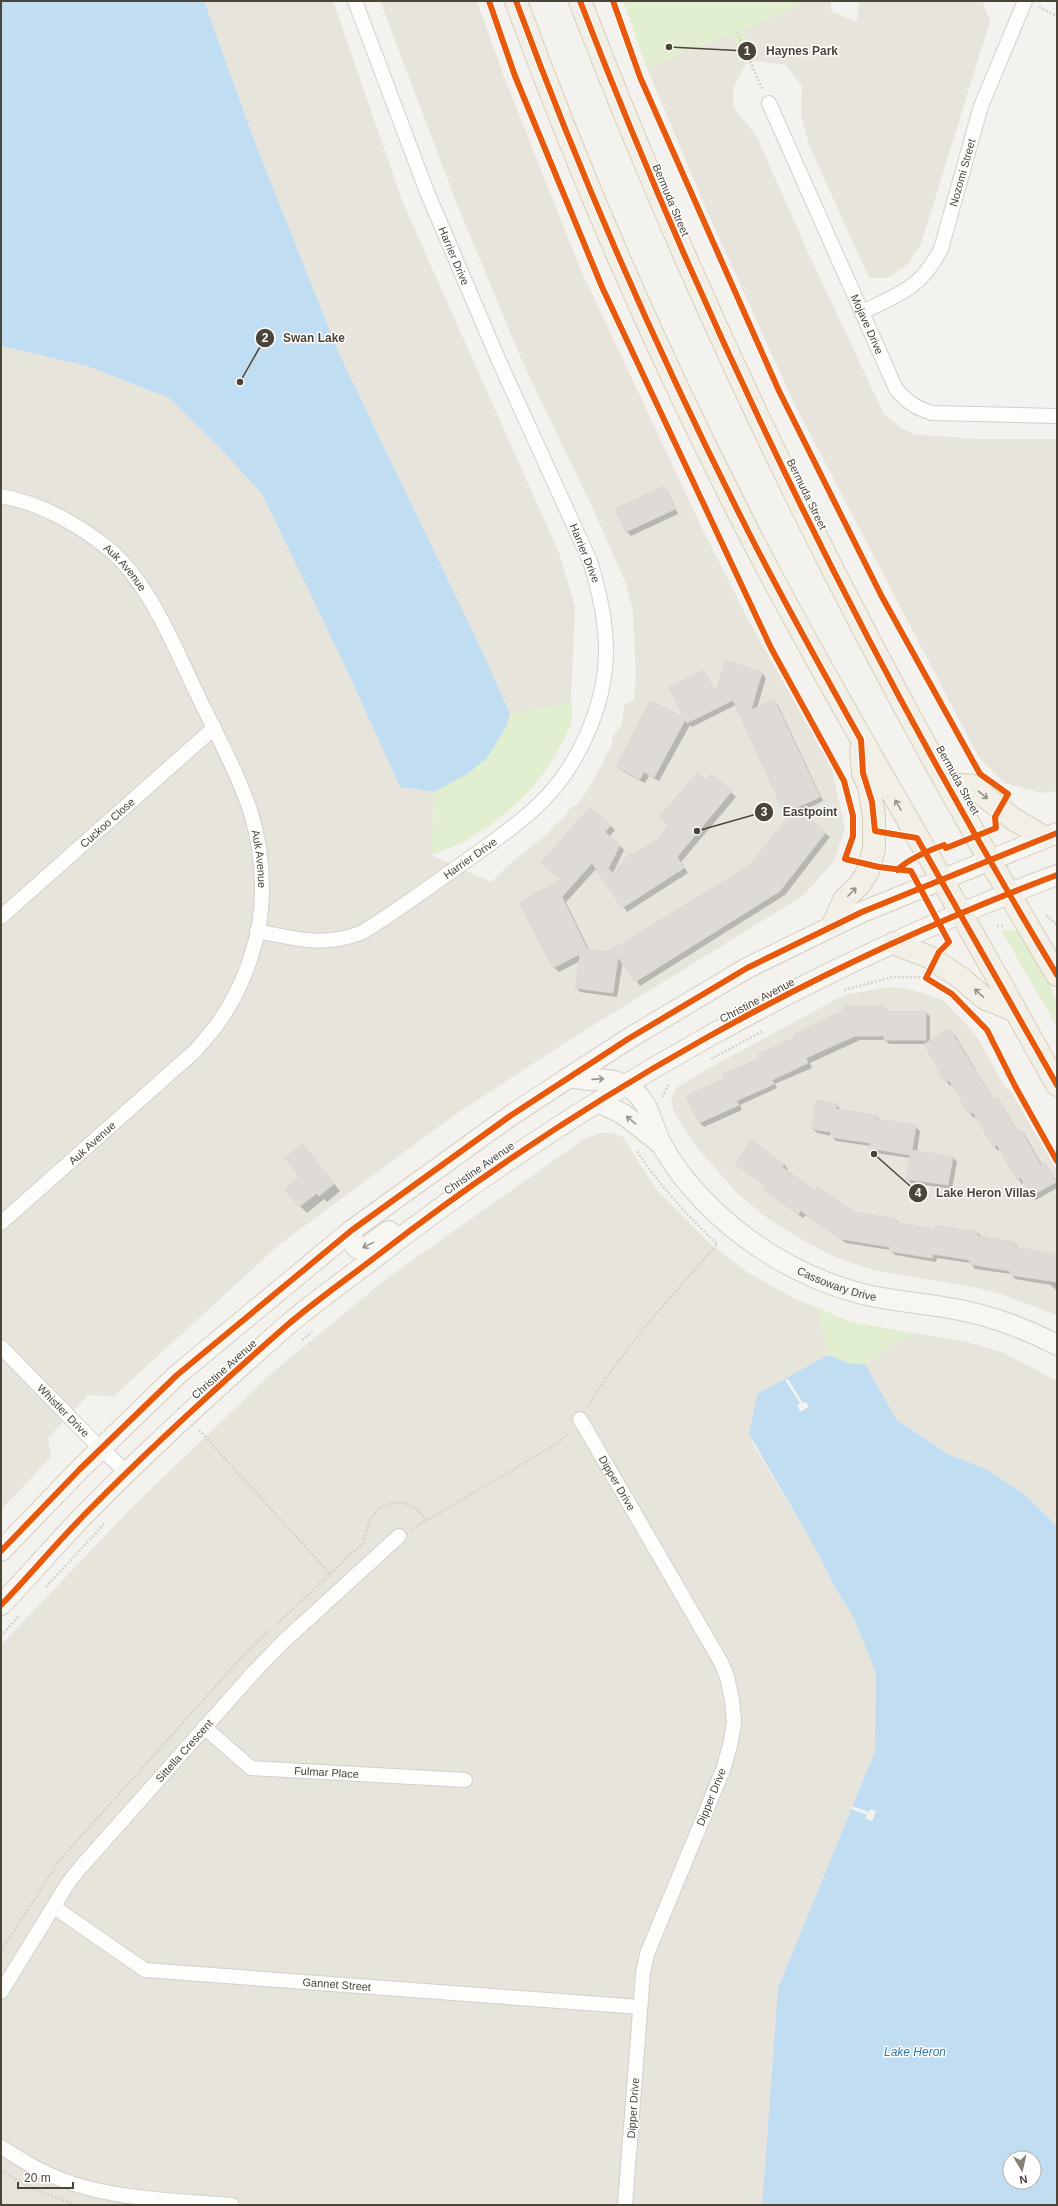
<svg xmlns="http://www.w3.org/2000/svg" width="1058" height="2206" font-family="Helvetica,sans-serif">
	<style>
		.residential { fill: #e7e4dc }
		.green { fill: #e1eecf }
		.water { fill: #c0ddf1; fill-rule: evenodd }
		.pier { fill: #f4f2ee }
		.shadow { fill: #0003 }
		.building { fill: #dedbd6; stroke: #dcd9d4 }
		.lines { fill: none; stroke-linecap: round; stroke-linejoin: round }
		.street-casing { stroke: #d2d0cb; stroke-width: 16 }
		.secondary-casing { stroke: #d3cfc5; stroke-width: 22 }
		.primary-casing { stroke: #d6cebb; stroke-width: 24 }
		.path { stroke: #d3d2cc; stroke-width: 2.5; stroke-dasharray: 2 2; stroke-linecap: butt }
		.street { stroke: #fdfdfc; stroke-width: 14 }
		.secondary { stroke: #f7f6f1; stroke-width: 20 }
		.primary { stroke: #f2efe6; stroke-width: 22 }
		.cycleway-casing { stroke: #fff; stroke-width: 8 }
		.cycleway { stroke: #e8590c; stroke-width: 6 }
		.oneway { stroke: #969187 }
		.oneway2 { stroke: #98948c }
		.labels { text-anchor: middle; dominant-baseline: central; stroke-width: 3; stroke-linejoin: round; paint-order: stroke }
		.street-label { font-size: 11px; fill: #4b4439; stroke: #fff }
		.water-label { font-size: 12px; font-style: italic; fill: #2e7ab2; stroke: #fff }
		.leader { fill: none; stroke: #4b4439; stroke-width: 1.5 }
		.callout-dot { fill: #4b4439; stroke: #fff; stroke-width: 1.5 }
		.mark-label { font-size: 12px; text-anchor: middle; font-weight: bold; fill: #fff }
		.callout-label { font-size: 12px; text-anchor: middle; font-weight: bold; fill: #4b4439; stroke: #fff; stroke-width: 3; stroke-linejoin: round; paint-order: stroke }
	</style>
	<rect width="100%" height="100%" fill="#f4f2ee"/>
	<!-- residential -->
	<path class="residential" d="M204,1H333L403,203L559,553L575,607L571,702L542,763L431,855L491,882L513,861L546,835L556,824L565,817L570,808L577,805L585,794L604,761V757L611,748L613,736L622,725L624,705L634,700L636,673L633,612L626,584L594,511L522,361L457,204L380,1H477L503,74L580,268L702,528L748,619L832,769L845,828L834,861L804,895L571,1039L456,1114L280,1244L114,1396L88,1395L48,1438L51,1457L1,1510V346L87,366L169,398L220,448L262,494L345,666L400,787L434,792L467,774L487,758L433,551L407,494L338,351L254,140Z
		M623,1H831V11L857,22L859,1H982L990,21L921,244L907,265L887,278H869L809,145L801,115L802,87L786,65L756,61L746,64L733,88V106L757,137L811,259L884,414L901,428L914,434L973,439H1057V791L1042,793L1004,783L978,756L793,401L707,211L647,68Z
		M887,987L906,988L943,1000L976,1035L1005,1087L1011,1091L1057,1171V1315L1001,1294L973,1287L888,1273L867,1268L837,1258L806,1242L770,1220L738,1194L693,1143L674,1112L671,1099L676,1088L704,1071L844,995Z
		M601,1133H611L622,1136L657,1190L708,1242L747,1272L793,1298L818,1308L828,1355L776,1385L752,1442L818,1553L835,1588L853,1616L876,1673L875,1751L778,1988L762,2205H1V1645L133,1506L274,1371L386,1279L584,1139Z
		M912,1333L959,1340L1002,1352L1057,1381V1526L1023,1493L986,1469L948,1454L897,1420L865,1364Z"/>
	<!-- green -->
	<path class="green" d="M623,1H797L799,6L743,30L756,61L746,64L732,34L647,68Z
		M571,702C575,721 570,728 561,745C535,796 485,837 431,855L434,792L467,774L506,727L510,714Z
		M1001,930H1015L1018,932L1051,987L1057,1003V1027Z
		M818,1308L852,1322L912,1333L865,1364L849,1363L828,1355Z"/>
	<!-- water -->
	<path class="water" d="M1,1H204L254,140L338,351L482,651L510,714L506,727L487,758L467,774L434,792L400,787L345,666L262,494L220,448L169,398L87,366L1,346Z
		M828,1355L849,1363L865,1364L897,1420L948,1454L986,1469L1023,1493L1057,1526V2205H762L778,1988L875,1751L876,1673L853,1616L835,1588L818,1553L749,1434L757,1394ZM1010,2158H1034V2182H1010Z"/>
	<!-- pier -->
	<path class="pier" d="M788,1379L803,1403L806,1402L809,1407L800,1412L797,1406L800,1403L785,1380Z
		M852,1806L869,1812L870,1809L876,1811L872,1821L865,1818L867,1815L851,1809Z"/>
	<!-- shadow -->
	<path class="shadow" d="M663,487L668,492L678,514L631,536L627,532L616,509Z
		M726,662L762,673L766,678L757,708L774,700L778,705L823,801L800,812L830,837L785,895L640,986L623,961L617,997L580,992L576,987L580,961L559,972L554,967L562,880L591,808L615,830L610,836L624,850L612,875L632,856L657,840L706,782L731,792L736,797L681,862L688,873L627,912L597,868L566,902L589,950L608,953L750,867L789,819L736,705L692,727L690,725L659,781L649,776L645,783L622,771L618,767L651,702L686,720L703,672L716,693Z
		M884,1007L889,1012H925L930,1016V1042L950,1031L955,1035L994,1100L997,1098L1001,1103L1018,1132L1021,1131L1025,1135L1043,1166L1045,1165L1049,1169L1057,1182V1188L1036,1200L1031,1195L1024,1183L1022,1184L1018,1179L1001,1149L998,1151L994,1146L977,1117L974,1118L970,1114L953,1084L950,1086L946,1081L925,1044H889L885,1040H860L810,1063L812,1068L775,1084L777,1088L740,1105L742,1110L704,1127L700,1123L687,1096Z
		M817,1101L837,1105L841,1110L876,1116L881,1121L915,1126L920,1131L917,1152L953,1157L957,1162L952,1189L911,1183L907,1178L910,1158L875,1153L871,1146L836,1141L831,1136L817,1133L813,1129Z
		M751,1142L784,1164L788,1169L786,1171L815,1191L854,1213L896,1220L901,1224L935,1230L977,1232L982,1237L1015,1243L1019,1249L1055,1255L1057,1257V1291L1051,1285L1015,1279L1011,1274L975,1269L970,1263L937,1258L936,1262L895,1255L890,1250L846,1243L806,1215L803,1218L764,1190L767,1186Z
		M303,1146L340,1191L327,1202L324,1199L307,1213L300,1206Z"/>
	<!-- building -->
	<path class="building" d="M664,486L675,509L626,532L615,509Z
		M726,661L762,672L751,710L774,699L820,797L796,808L826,832L780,891L635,982L618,957L613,993L575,988L580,954L553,968L519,902L561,880L541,863L590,807L611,825L605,832L620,845L608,869L614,873L630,853L632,855L657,840L669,825L659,817L697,773L706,780L711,774L732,791L677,857L684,868L622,908L592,863L562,897L587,949L608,952L749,866L787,819L733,700L687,723L685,720L654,778L644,772L640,779L616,767L650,701L684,718L669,687L704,670L715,694Z
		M843,1006H885V1011H926V1040H884V1036H855L806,1058L808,1063L772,1080L774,1084L736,1101L739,1105L699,1123L686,1096L724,1079L722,1075L760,1058L758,1054L795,1037L794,1034L843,1011Z
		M950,1029L993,1099L997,1097L1017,1132L1021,1130L1041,1165L1045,1163L1056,1182L1031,1196L1021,1178L1017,1180L997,1145L993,1147L973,1112L969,1114L949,1080L945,1082L924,1044Z
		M816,1100L837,1104L836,1109L877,1115L876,1119L916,1125L912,1150L953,1157L948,1185L906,1179L910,1155L869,1148L870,1143L830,1137L831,1132L812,1129Z
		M751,1140L784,1164L782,1167L815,1190L817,1186L854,1212L896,1219V1222L934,1229L935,1225L978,1232L977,1236L1015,1242V1247L1056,1254L1057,1282L1010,1275V1271L969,1264L970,1260L933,1254L932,1258L889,1251L890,1247L841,1239L801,1211L798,1214L763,1190L766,1186L735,1164Z
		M303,1144L334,1184L319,1196L317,1193L299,1207L285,1189L300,1177L285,1158Z"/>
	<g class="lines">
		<!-- street casing -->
		<g class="street-casing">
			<g id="street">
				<path id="s1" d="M769,103L896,389C907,402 916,408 932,413L1057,416"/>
				<path id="s2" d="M862,312C900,294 921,288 941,249L981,106L1025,1"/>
				<path id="s3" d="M1,496C40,503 80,525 110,550C151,585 176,651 199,698C217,735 237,772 250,810C258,835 262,862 262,887C263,932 246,982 221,1019C214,1030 204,1040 195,1051L1,1223"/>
				<path id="s4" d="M1,917L214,728"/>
				<path id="s5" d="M257,931C297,939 321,947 361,933C394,913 425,890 456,868C483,849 510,831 534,809C576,772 606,707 606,650C606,619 599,590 590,561L499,361L427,192L355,1"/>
				<path id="s6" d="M1,1347L101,1449L127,1472"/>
				<path id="s7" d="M580,1419L722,1664L727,1677L732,1700L734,1723L730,1746L723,1770L647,1954L643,1973L625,2205"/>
				<path id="s8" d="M204,1727L251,1768L465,1780"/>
				<path id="s9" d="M54,1907L145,1970L640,2007"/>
				<path id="s10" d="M1,1992L68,1883L80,1868L254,1672L283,1642L399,1536"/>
				<path d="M1,2147C16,2156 30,2166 46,2173C103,2200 171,2200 232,2205"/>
			</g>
		</g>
		<!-- secondary casing -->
		<g class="secondary-casing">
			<g id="secondary">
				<path id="s11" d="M569,1077C576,1078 583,1080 590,1080C602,1079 613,1079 625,1085C651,1099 650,1123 662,1145C683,1184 720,1220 756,1245C791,1269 831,1287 871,1296C895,1301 919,1303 943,1307C983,1313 1021,1326 1057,1345"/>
				<path d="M598,1102L623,1114L661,1144"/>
				<path d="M352,1230V1242L357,1248L368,1246L389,1231"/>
				<path d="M1,1551L80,1469L177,1375L352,1230L510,1116L628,1039L747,968L862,912L1057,833"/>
				<path d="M1,1605C31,1574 59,1540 90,1509C152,1446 218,1386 285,1327C314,1302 347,1279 378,1255C583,1096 814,966 1057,875"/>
			</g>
		</g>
		<!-- primary casing -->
		<g class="primary-casing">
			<path id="primary" d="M516,1C583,184 662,364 751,537C817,665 891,789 962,915C994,971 1025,1028 1057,1085
				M580,1C710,339 871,665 1057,975
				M948,784L972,786L1013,819L1044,837
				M833,925L844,900L860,884L868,871L874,849V816L869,787L863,773L861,750
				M894,943L929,957L961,978L984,998L1014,1010"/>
		</g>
		<!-- path -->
		<path class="path" d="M1039,7L1057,16
			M737,32L763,90
			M1046,915L1056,924
			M997,926H1004
			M844,990L892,977H921
			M711,1059L763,1031
			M662,1097L669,1084
			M302,1340L312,1332
			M588,1406C624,1347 672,1296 717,1244C687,1215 660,1186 637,1151
			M199,1430L330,1574
			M412,1529L555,1445L569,1433
			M46,1587L105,1523
			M278,1623L363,1543L370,1520L378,1509L393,1503H405L417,1509L426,1521
			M1,1636L19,1616
			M1,1951L60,1860L243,1656L268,1631
			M1,2171L36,2190L76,2205"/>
		<!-- street -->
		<use href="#street" class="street"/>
		<!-- secondary -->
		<use href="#secondary" class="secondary"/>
		<!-- primary -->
		<use href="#primary" class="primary"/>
		<!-- cycleway casing -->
		<g class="cycleway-casing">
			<path id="cycleway" d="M489,1L515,76L602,287L771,648L844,781L853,816V836L845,859L879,867L911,871L949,942L939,952L926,978L952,994L987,1030L1015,1086L1057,1161
				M516,1C583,183 662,362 750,535C785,604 823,672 861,740L863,773L872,802L875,831L917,838L1057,1085
				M580,1C710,339 871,665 1057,975
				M613,1L640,77L779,391L881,595L980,774L1008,794L995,817L996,828L946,848L944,845C927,851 910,858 897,870
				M1,1551L80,1469L177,1375L352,1230L510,1116L628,1039L747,968L862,912L1057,833
				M1,1605C31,1574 59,1540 90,1509C152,1446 218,1386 285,1327C314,1302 347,1279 378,1255C583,1096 814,966 1057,875"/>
		</g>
		<!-- cycleway -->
		<use href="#cycleway" class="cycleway"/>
	</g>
	<!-- one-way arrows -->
	<defs><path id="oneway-shaft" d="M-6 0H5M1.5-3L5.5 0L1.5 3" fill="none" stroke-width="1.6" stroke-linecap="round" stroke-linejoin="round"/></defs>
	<g class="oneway">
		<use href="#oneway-shaft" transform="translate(983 795) rotate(39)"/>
		<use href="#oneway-shaft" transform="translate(898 805) rotate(-120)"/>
		<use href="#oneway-shaft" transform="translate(852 892) rotate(-45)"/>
		<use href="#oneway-shaft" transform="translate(979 993) rotate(-137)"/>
	</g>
	<g class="oneway2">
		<use href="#oneway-shaft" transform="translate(598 1079) rotate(-4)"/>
		<use href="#oneway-shaft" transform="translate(631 1120) rotate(-141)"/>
		<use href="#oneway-shaft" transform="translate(368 1245) rotate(154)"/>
	</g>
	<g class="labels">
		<!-- street labels -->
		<g class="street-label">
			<text stroke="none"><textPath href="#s2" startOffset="183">Nozomi Street</textPath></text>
			<text transform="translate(671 200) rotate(67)">Bermuda Street</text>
			<text transform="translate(454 256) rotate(67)">Harrier Drive</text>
			<text stroke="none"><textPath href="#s1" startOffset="242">Mojave Drive</textPath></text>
			<text transform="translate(807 494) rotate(64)">Bermuda Street</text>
			<text transform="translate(585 553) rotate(68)">Harrier Drive</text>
			<text stroke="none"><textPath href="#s3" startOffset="146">Auk Avenue</textPath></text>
			<text transform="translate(958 780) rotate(61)">Bermuda Street</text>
			<text stroke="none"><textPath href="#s4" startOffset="142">Cuckoo Close</textPath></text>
			<text stroke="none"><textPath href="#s5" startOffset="238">Harrier Drive</textPath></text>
			<text stroke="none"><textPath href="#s3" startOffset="470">Auk Avenue</textPath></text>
			<text transform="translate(757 1000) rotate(-28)">Christine Avenue</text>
			<text transform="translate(92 1143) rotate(-42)">Auk Avenue</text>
			<text transform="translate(479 1168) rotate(-35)">Christine Avenue</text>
			<text stroke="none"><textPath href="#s11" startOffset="358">Cassowary Drive</textPath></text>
			<text transform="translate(224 1369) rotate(-42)">Christine Avenue</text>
			<text stroke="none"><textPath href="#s6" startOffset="89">Whistler Drive</textPath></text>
			<text stroke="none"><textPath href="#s7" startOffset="74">Dipper Drive</textPath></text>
			<text stroke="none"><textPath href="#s10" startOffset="304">Sittella Crescent</textPath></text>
			<text stroke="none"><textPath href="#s8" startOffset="138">Fulmar Place</textPath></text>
			<text transform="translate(711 1797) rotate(-68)">Dipper Drive</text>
			<text stroke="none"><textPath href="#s9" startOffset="303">Gannet Street</textPath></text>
			<text transform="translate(633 2108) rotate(-86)">Dipper Drive</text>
		</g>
		<!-- water labels -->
		<g class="water-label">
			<text x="915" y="2052">Lake Heron</text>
		</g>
	</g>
	<!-- callouts -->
	<path class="leader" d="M669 47L747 51M240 382L265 338M697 831L764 812M874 1154L918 1193"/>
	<g class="callout-dot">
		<circle cx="669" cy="47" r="4"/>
		<circle cx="240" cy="382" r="4"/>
		<circle cx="697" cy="831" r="4"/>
		<circle cx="874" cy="1154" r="4"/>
		<circle cx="747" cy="51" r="10"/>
		<circle cx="265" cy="338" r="10"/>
		<circle cx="764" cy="812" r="10"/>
		<circle cx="918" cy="1193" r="10"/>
	</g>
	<g class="mark-label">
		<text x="747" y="55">1</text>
		<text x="265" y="342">2</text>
		<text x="764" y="816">3</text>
		<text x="918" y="1197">4</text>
	</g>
	<g class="callout-label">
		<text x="802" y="55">Haynes Park</text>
		<text x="314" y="342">Swan Lake</text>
		<text x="810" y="816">Eastpoint</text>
		<text x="986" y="1197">Lake Heron Villas</text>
	</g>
	<!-- border -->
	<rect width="1058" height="2206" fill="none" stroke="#4b4439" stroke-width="4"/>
	<!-- north arrow -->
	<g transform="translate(1022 2170) rotate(171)"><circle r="19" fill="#ffffff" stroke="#b7b4b0"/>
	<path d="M0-3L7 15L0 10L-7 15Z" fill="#868178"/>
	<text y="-6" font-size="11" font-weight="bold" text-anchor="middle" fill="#4b4439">N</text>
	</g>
	<!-- scale -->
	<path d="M18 2182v6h55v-6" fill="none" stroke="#4b4439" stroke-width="2"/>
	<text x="24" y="2182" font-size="12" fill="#4b4439" stroke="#ffffff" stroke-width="3" paint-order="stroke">20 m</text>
</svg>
